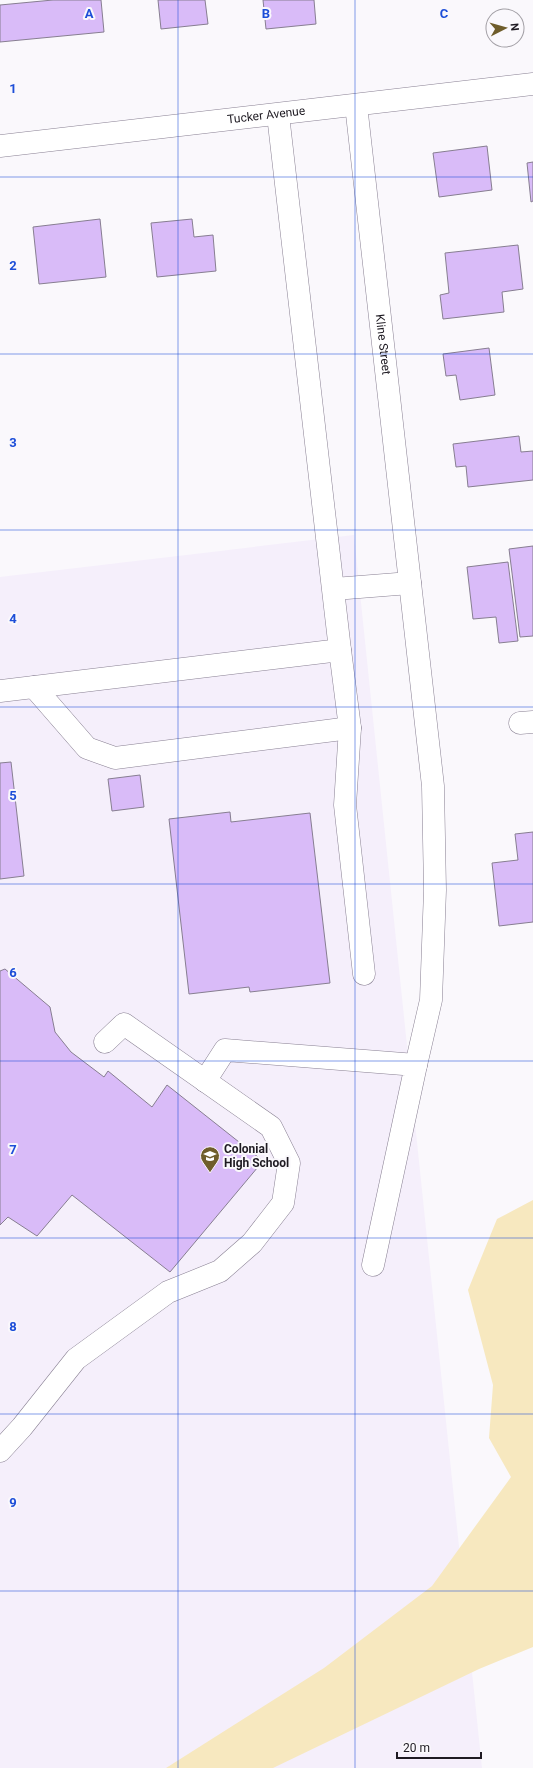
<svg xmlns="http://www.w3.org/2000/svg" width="533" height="1768" font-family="Roboto,sans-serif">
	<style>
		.built { fill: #f5effb }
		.green { fill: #f7e8bf }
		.building { fill: #d9bbf8; stroke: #877e91 }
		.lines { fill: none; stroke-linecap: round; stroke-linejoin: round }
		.minor-casing { stroke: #898093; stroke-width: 23 }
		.minor { stroke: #fff; stroke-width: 22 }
		.grid { fill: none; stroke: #1d4ed8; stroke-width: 1; stroke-opacity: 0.55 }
		.labels { text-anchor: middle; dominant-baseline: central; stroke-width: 4; stroke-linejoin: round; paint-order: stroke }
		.street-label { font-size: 12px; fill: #1e1a22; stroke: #faf8fc }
		.poi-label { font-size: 12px; font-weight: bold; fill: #1e1a22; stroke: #faf8fc; text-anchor: start }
		.grid-label { font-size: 13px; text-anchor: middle; font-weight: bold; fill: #1d4ed8; stroke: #faf8fc; stroke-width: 4; stroke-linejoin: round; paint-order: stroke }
	</style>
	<rect width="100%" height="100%" fill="#faf8fc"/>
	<!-- built -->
	<path class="built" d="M354,535L482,1768H0V577Z"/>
	<!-- green -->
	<path class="green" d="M533,1200V1647L479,1669L273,1768H166L324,1668L432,1586L511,1477L489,1438L493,1385L468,1290L497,1219Z"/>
	<!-- building -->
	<path class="building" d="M53,0H101L104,32L0,42V5Z
		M158,0H205L208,24L161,29Z
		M263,0H314L316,24L266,29Z
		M487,146L492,190L439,197L433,153Z
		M533,162V201L531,202L527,163Z
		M100,219L106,277L39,284L33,227Z
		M192,219L194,237L213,235L216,271L157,277L151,223Z
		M518,245L523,289L502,292L504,312L443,319L440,295L449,293L445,253Z
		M489,348L495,395L460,400L456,375L446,376L443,354Z
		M519,436L521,452L533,451V480L468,487L466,466L456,467L453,444Z
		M533,546V636L520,637L509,549Z
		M508,562L518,641L499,643L496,617L473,619L467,567Z
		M11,762L24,876L0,879V763Z
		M140,775L144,807L112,811L108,779Z
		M230,812L231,822L310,813L330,983L250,992L249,987L189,994L169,819Z
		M533,832V922L499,926L492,863L518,860L515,834Z
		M5,969L50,1007L55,1032L71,1052L104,1077L108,1071L152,1107L167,1085L263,1161L170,1272L72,1195L37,1236L8,1217L0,1225V971Z"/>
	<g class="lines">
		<!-- minor casing -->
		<g class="minor-casing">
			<g id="minor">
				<path id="s1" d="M356,105L433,786L435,890L431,1000L416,1065"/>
				<path id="s2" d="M0,146L533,84"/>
				<path d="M334,589L410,583"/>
				<path d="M340,650L350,728L345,805L364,974"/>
				<path d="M34,687L87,748L115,758L350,728"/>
				<path d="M0,691L340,650L278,115"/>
				<path d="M520,723L533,722"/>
				<path d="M205,1081L225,1050L416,1065L373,1265"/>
				<path d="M0,1451L22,1427L76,1359L168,1292L220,1271L252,1243L283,1203L289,1163L271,1127L124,1024L105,1042"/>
			</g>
		</g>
		<!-- minor -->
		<use href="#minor" class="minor"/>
	</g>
	<!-- grid -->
	<path class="grid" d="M178,0V1768M355,0V1768M0,177H533M0,354H533M0,530H533M0,707H533M0,884H533M0,1061H533M0,1238H533M0,1414H533M0,1591H533"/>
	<!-- icons -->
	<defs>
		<g id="school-pin" transform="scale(1)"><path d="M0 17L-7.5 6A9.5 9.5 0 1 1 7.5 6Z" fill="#6f5d2b" stroke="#faf8fc"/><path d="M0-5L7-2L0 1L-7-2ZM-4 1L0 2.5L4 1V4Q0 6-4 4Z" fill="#fff"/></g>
	</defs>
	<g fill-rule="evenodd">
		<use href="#school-pin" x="210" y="1156"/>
	</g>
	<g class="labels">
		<!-- street labels -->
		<g class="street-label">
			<text stroke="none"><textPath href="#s2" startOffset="268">Tucker Avenue</textPath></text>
			<text stroke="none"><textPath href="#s1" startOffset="241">Kline Street</textPath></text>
		</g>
		<!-- poi labels -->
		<g class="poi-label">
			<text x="224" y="1149">Colonial<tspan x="224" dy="14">High School</tspan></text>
		</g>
	</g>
	<g class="grid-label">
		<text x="89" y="18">A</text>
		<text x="266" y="18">B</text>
		<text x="444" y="18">C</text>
		<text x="13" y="93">1</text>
		<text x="13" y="270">2</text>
		<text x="13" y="447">3</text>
		<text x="13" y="623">4</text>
		<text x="13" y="800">5</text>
		<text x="13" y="977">6</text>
		<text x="13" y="1154">7</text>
		<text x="13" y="1331">8</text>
		<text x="13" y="1507">9</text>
	</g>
	<!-- north arrow -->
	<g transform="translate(505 28) rotate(84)"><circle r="19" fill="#faf8fc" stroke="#a29fa5"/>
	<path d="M0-3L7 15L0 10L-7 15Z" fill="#6f5d2b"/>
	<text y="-6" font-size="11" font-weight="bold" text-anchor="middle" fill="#1e1a22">N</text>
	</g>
	<!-- scale -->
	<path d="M397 1752v6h84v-6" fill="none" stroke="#1e1a22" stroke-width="2"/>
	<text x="403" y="1752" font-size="12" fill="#1e1a22" stroke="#faf8fc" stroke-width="3" paint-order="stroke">20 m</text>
</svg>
